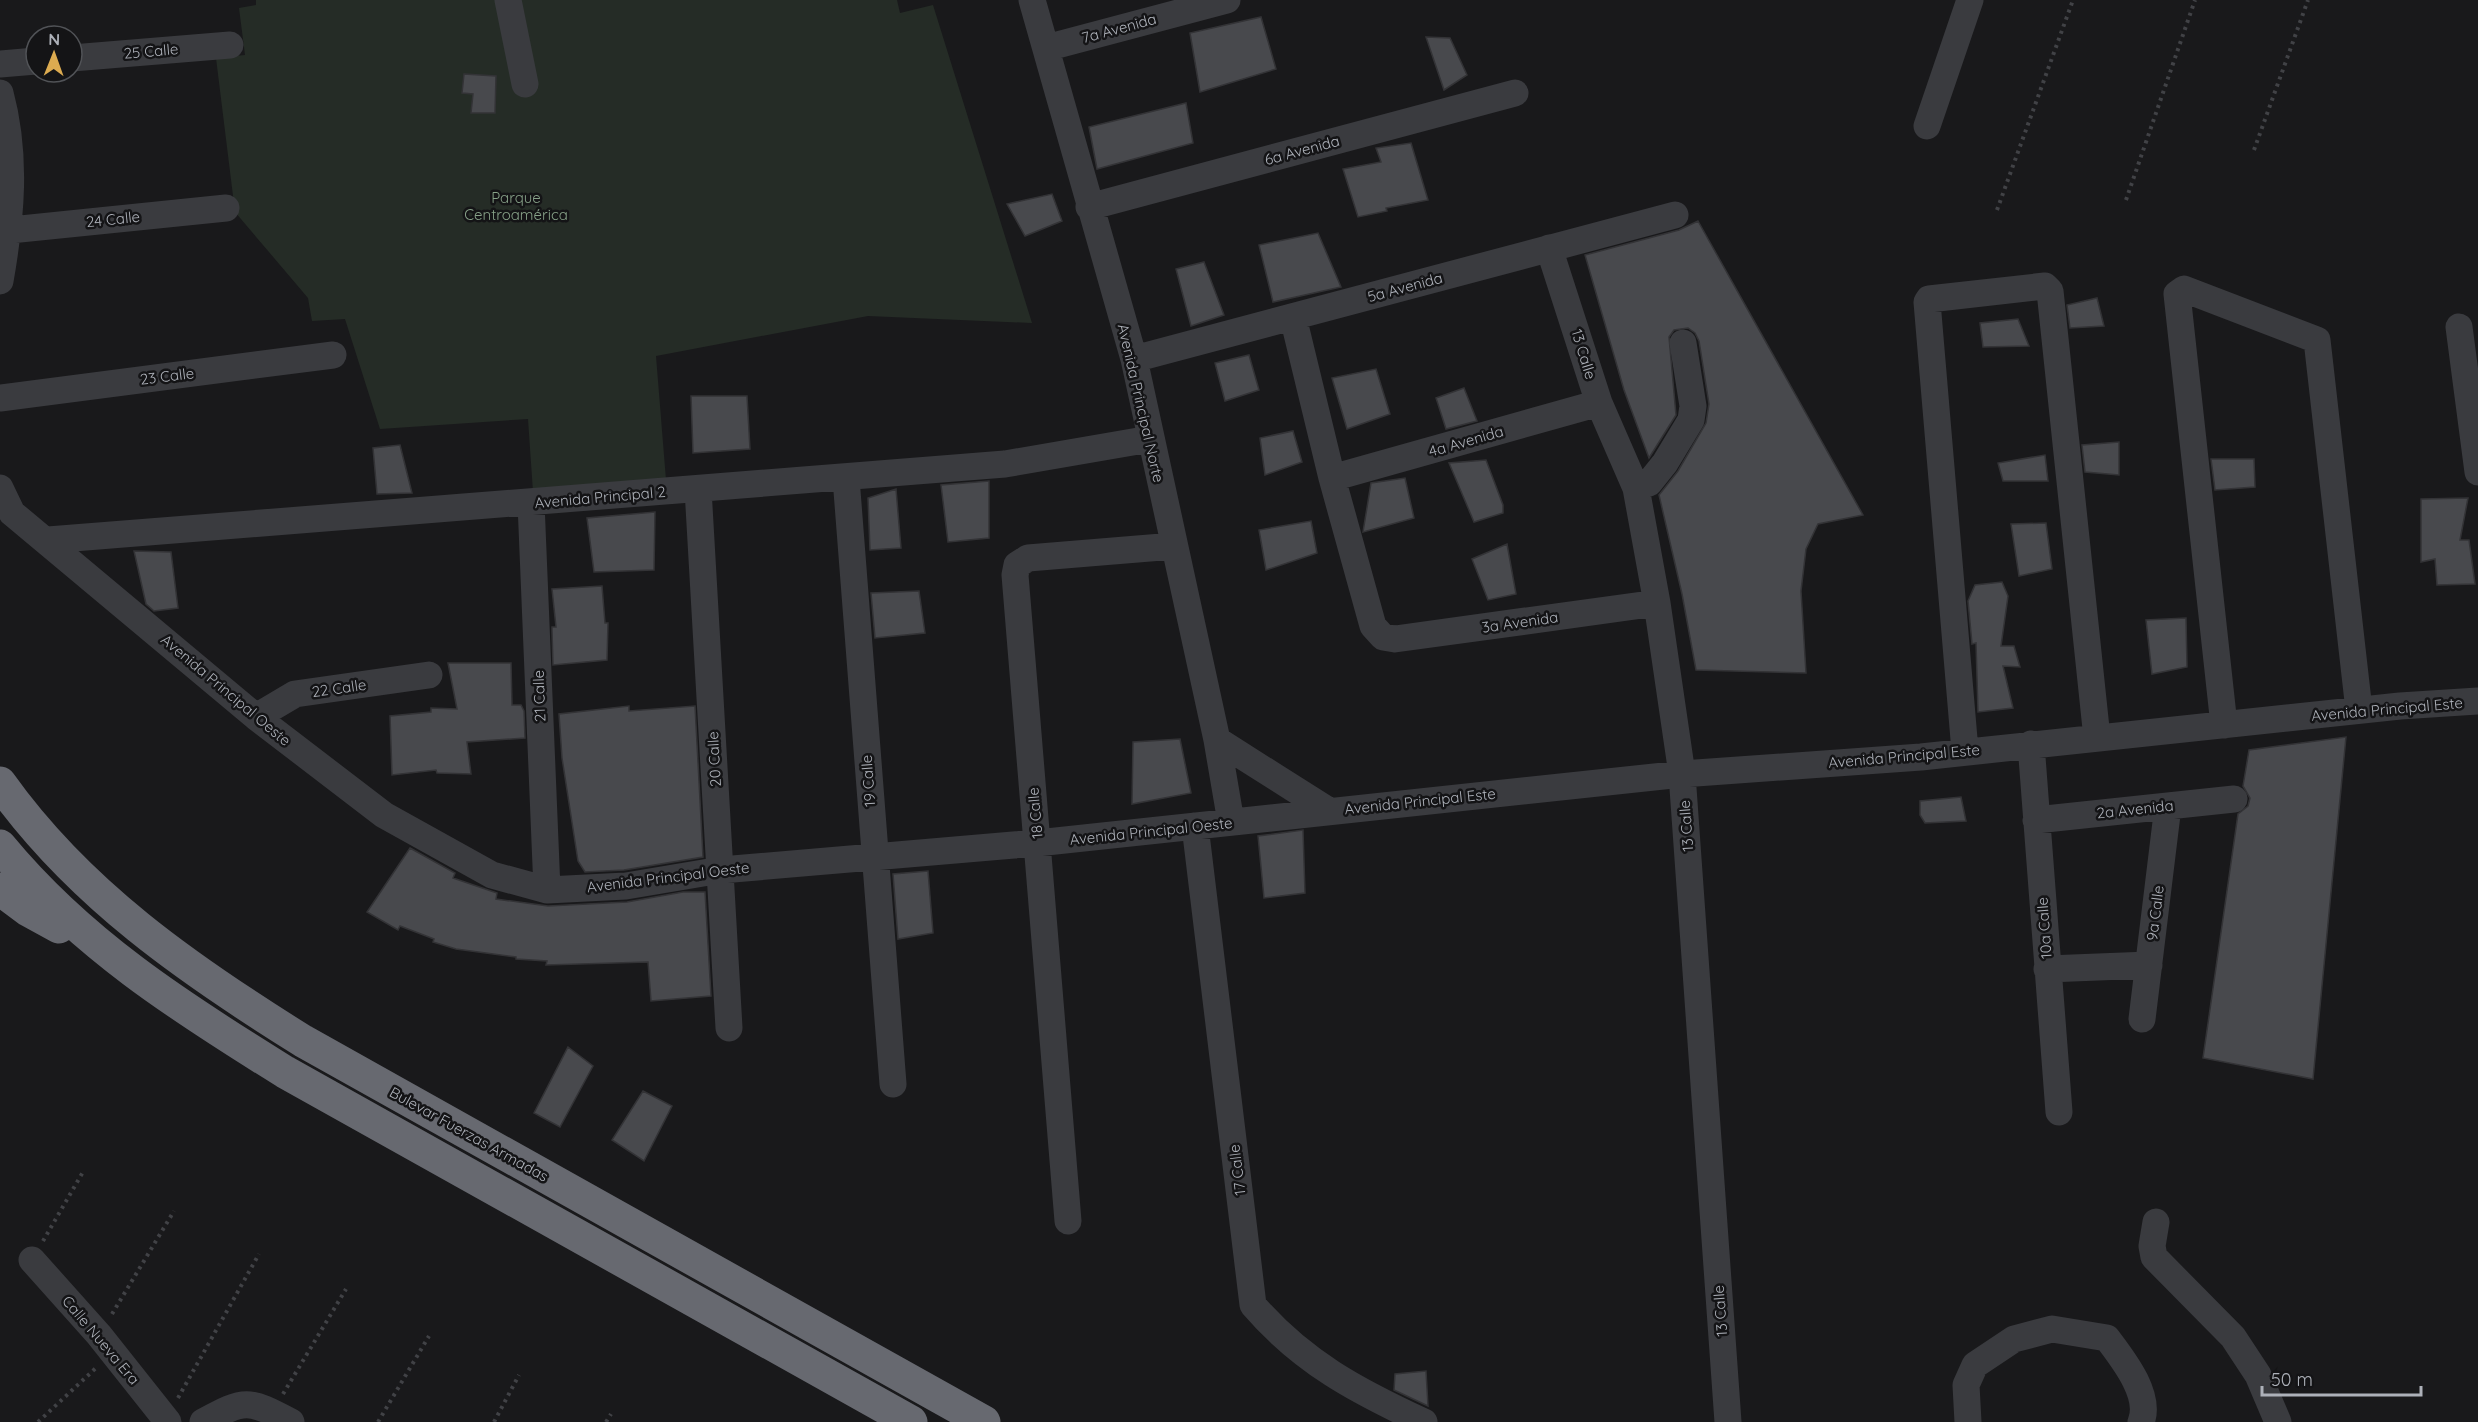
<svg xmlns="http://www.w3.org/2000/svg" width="2478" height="1422" font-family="Quicksand,sans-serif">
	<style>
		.green { fill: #252c26 }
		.building { fill: #48494d; stroke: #333336; stroke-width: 1.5 }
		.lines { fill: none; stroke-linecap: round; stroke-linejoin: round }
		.path { stroke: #414246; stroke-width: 4; stroke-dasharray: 3 4.5; stroke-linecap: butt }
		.minor { stroke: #3a3b3f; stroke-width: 27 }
		.highway { stroke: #676970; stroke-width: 33 }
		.labels { text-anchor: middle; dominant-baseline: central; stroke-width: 5; stroke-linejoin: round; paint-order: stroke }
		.street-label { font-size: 15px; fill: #adb1b9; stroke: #141416 }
		.park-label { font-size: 15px; fill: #87a188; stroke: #141416 }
	</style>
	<rect width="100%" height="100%" fill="#19191b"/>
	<!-- green -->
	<path class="green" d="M256,0H897L900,13L933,5L1032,323L868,316L656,356L666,480L533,492L528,419L380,429L345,319L312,321L308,298L235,212L216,58L245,55L239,8L256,5Z"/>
	<!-- building -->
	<path class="building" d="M1261,17L1276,69L1200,92L1190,33Z
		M1426,37L1450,38L1467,75L1444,90Z
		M464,74L496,76L495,113H471L473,94L462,93Z
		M1186,103L1193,143L1097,169L1089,127Z
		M1411,143L1428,200L1386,208L1387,211L1358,217L1343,169L1381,162L1376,148Z
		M1052,194L1062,221L1025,236L1007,204Z
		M1698,221L1863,515L1818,524L1806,549L1801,591L1806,673L1696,670L1682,594L1659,495L1678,471L1706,423L1709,404L1699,341L1695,333L1688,328L1674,330L1669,337L1676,415L1649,458L1624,390L1585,255L1679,230Z
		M1318,233L1341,287L1273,302L1259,245Z
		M1204,262L1224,315L1191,326L1176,269Z
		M2097,298L2104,326L2070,328L2067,305Z
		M2018,319L2029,346L1983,347L1980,323Z
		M1249,355L1259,390L1225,401L1215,363Z
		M1376,369L1390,414L1347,429L1332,378Z
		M1464,388L1477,421L1446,429L1436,398Z
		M691,396H747L750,449L693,453Z
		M1293,431L1302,462L1265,475L1260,438Z
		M2119,442V475L2085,472L2082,445Z
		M400,445L412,493L377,494L373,448Z
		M2045,455L2048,481H2003L1998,463Z
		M2211,459H2254L2255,487L2215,490Z
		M1486,460L1503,505V513L1474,522L1449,463Z
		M1405,478L1414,518L1363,532L1371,483Z
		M989,481V538L948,542L941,485Z
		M896,489L901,548L870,550L868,498Z
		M2468,498L2460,540H2469L2475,584L2437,585L2435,559L2421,562V499Z
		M655,512L654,570L594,572L587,518Z
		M1311,521L1317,553L1266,570L1259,530Z
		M2046,523L2052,569L2019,576L2011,524Z
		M1507,544L1516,594L1488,600L1472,559Z
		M134,551L171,552L178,608L154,611L146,604Z
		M2002,582L2008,596L2001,646H2014L2020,667L2003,666L2013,708L1978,712L1976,643L1972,644L1968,601L1975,585Z
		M602,586L605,623H608L607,660L553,665L552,631V627H556L552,589Z
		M919,591L925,633L875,638L871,593Z
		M2186,618L2187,667L2152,674L2146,620Z
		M448,663H511L512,705H521L524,711L525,738L467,742L471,774L437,773L436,770L392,775L390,716L431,712V708L457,709Z
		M629,706V711L695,706L703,857L624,870L585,872L578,861L562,758L559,714Z
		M2346,737L2313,1079L2203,1058L2238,814L2248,806L2250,798L2243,786L2249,750Z
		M1180,739L1191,793L1132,804L1133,742Z
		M1961,797L1966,821L1925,823L1920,815V801Z
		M1303,830L1305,893L1264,898L1258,836Z
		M410,848L455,873L453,878L497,893L496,899L548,906L627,902L683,892H705L711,996L651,1001L648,962L546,965L547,961L516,959V957L456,949L433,942L434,939L400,926L398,930L367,912Z
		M928,871L933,933L898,939L893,874Z
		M568,1047L593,1066L560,1127L534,1113Z
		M643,1091L672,1106L644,1161L612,1140Z
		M1426,1371L1428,1406L1394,1390L1395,1374Z"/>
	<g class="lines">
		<!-- path -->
		<path class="path" d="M2254,150L2308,0
			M2126,200L2195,0
			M1997,210L2073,0
			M43,1241L83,1172
			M112,1314L174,1211
			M283,1394L346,1289
			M178,1398L259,1254
			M38,1422L97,1367
			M378,1422L429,1336
			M494,1422L519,1375
			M606,1422L611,1414"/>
		<!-- minor -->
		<path class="minor" d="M508,0L525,84
			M1032,0L1134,359L1217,740L1329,811
			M1046,48L1227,0
			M72,58L230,45
			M0,64L36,61
			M0,93C17,156 11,218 0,281
			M1927,126L1970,0
			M1089,207L1515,93
			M0,231L226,208
			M1549,248L1599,403L1636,488L1657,603L1682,774L1728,1422
			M1293,317L1332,478L1373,626L1383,637L1395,639L1657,603
			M2459,327L2478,472
			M1134,359L1675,215
			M0,398L333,355
			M846,478L893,1084
			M1332,478L1599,403
			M0,488L12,513L256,717L384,815L492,875L547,890L626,886L721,870L1037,843L1682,774L1921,757L2400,706L2478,701
			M1636,488L1649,483L1665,463L1691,420L1693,406L1683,343
			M698,489L729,1028
			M531,503L547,890
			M48,540L1005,464L1150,439
			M256,717L295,694L429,675
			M2224,725L2177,294L2184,289L2317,340L2359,710
			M1217,740L1231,822
			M2031,744L2059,1112
			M1965,751L1927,302L1929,299L2045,286L2050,291L2097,738
			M2036,820L2234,799
			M1195,826L1253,1305C1302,1362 1357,1391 1424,1422
			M2047,969L2149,965
			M2142,1019L2168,806
			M1068,1221L1015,575L1017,565L1028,558L1174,546
			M2156,1222L2152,1246L2154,1257L2233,1337L2258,1375L2278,1422
			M32,1260L99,1335L168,1422
			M203,1422C246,1399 247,1399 291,1422
			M1968,1422L1966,1385L1975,1365L2014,1339L2052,1329L2107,1338C2122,1358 2152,1395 2141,1422"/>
		<!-- highway -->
		<path class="highway" d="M0,783C79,894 189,970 303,1041L984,1422
			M0,846C80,943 180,1007 285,1072L911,1422
			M0,889L28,910L59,927"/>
	</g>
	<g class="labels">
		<!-- street labels -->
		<g class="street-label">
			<text transform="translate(1119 28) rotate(-15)">7a Avenida</text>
			<text transform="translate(151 51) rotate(-5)">25 Calle</text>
			<text transform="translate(1302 150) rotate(-15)">6a Avenida</text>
			<text transform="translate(113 219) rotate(-6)">24 Calle</text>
			<text transform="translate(1405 287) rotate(-15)">5a Avenida</text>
			<text transform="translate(1584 354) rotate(73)">13 Calle</text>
			<text transform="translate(167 376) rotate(-7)">23 Calle</text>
			<text transform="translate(1141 403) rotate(77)">Avenida Principal Norte</text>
			<text transform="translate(1466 441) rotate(-16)">4a Avenida</text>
			<text transform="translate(600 497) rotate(-5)">Avenida Principal 2</text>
			<text transform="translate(1520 622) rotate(-8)">3a Avenida</text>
			<text transform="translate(339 688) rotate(-8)">22 Calle</text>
			<text transform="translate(226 690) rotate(40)">Avenida Principal Oeste</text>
			<text transform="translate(539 696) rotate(-92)">21 Calle</text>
			<text transform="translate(2387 709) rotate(-5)">Avenida Principal Este</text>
			<text transform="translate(1904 756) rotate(-5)">Avenida Principal Este</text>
			<text transform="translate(714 759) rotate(-93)">20 Calle</text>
			<text transform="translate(868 781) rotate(-94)">19 Calle</text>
			<text transform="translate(1420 801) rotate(-6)">Avenida Principal Este</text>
			<text transform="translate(2135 809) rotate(-6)">2a Avenida</text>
			<text transform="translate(1035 813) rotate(-95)">18 Calle</text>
			<text transform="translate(1686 826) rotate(-94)">13 Calle</text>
			<text transform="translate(1151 831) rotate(-6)">Avenida Principal Oeste</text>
			<text transform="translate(668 877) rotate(-7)">Avenida Principal Oeste</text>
			<text transform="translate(2155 913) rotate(-83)">9a Calle</text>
			<text transform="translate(2044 928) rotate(-94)">10a Calle</text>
			<text transform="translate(469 1134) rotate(29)">Bulevar Fuerzas Armadas</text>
			<text transform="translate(1237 1170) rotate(-97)">17 Calle</text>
			<text transform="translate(1720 1311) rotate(-94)">13 Calle</text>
			<text transform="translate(101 1340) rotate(50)">Calle Nueva Era</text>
		</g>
		<!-- park labels -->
		<g class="park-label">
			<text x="516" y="197">Parque<tspan x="516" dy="17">Centroamérica</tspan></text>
		</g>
	</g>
	<!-- north arrow -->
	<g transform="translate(54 54) rotate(1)"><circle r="28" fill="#141416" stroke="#515357" stroke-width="1.5"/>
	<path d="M0-4.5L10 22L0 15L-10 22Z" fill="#dcab50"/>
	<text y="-9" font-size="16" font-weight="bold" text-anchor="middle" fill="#adb1b9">N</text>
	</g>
	<!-- scale -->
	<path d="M2262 1386v9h159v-9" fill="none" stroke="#adb1b9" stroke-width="3"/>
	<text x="2271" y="1386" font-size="18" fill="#adb1b9" stroke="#141416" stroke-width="4.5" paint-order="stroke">50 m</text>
</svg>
